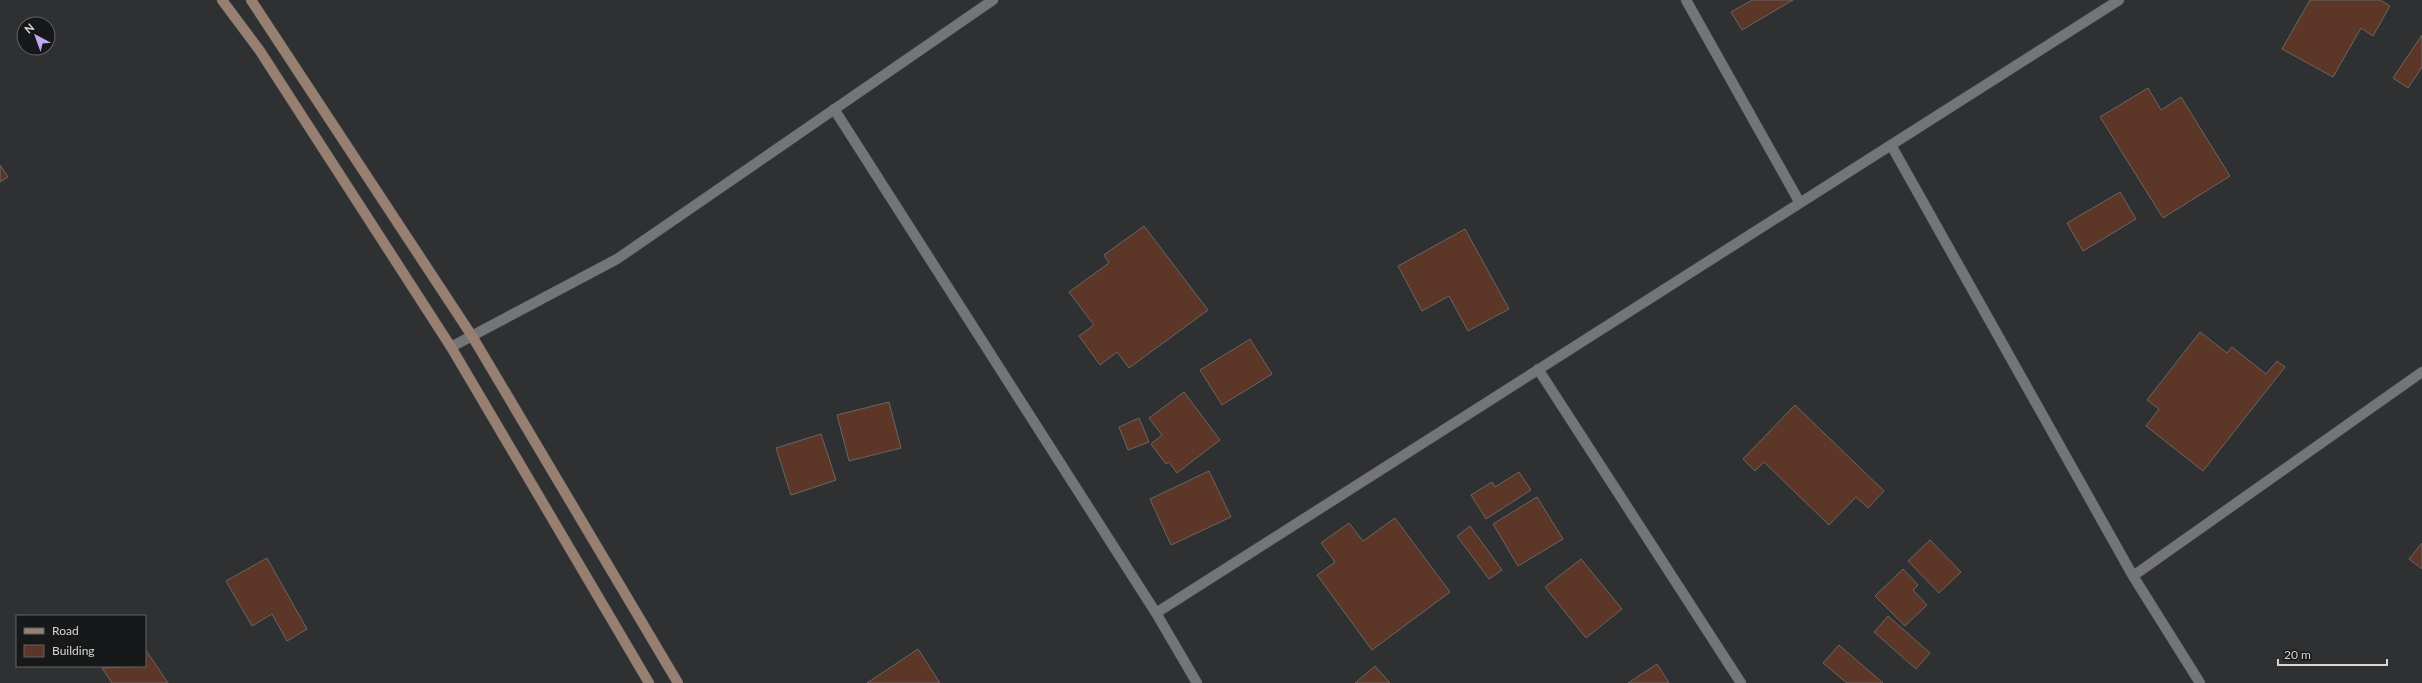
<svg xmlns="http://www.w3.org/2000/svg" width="2422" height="683" font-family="Lato,sans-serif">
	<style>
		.building { fill: #5c3627; stroke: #696664 }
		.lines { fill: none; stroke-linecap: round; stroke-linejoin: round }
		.minor-casing { stroke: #4c4d4f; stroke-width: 11 }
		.secondary-casing { stroke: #4c4d4f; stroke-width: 11 }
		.minor { stroke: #747578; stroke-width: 10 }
		.secondary { stroke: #977f72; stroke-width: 10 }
	</style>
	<rect width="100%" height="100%" fill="#2f3032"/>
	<!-- building -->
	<path class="building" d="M1752,0H1793L1742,30L1731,12Z
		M2310,0H2380L2390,6L2373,36L2361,28L2333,77L2282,49Z
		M2422,35V67L2408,88L2393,78Z
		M2148,88L2161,110L2181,97L2230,176L2163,218L2100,117Z
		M0,165L8,177L0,182Z
		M2120,192L2136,219L2083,251L2067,223Z
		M1144,226L1208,310L1129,368L1117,352L1100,365L1079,336L1094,325L1069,292L1109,263L1104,255Z
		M1465,229L1509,309L1468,331L1449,296L1422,311L1398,266Z
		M2200,332L2227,353L2232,347L2266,374L2277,361L2285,367L2203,471L2146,426L2159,409L2147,400Z
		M1250,339L1272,374L1222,405L1200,370Z
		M1184,392L1220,440L1177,473L1169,462L1166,464L1151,444L1162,435L1149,418Z
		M889,402L901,448L849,461L837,415Z
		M1795,405L1884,491L1868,508L1856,497L1829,525L1764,462L1755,471L1743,459Z
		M1139,418L1149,442L1128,450L1119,427Z
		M821,434L836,480L791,495L776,448Z
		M1209,471L1231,517L1171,545L1150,499Z
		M1519,472L1531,490L1486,519L1471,495L1492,482L1495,487Z
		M1537,497L1563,539L1518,566L1493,524Z
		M1395,518L1450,592L1372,650L1317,575L1335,562L1321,543L1349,523L1363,541Z
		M1470,526L1502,570L1489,579L1457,536Z
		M1930,540L1961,572L1939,593L1908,561Z
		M2422,543V569L2409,559Z
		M267,558L307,629L287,641L272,614L252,626L226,581Z
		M1581,559L1622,609L1586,638L1545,587Z
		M1903,569L1918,585L1913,590L1927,605L1905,626L1875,596Z
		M1888,616L1930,653L1916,669L1874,632Z
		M1839,645L1883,683H1847L1823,663Z
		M145,649L168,683H112L102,668L145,666Z
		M918,649L940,683H867Z
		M1657,664L1669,683H1628Z
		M1375,666L1390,683H1355Z"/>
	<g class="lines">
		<!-- minor casing -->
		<g class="minor-casing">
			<path id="minor" d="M1686,0L1800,203
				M834,109L1156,613L1197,683
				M1891,145L2119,0
				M451,347L617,259L993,0
				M1538,369L1741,683
				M2133,576L2422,372
				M1156,613L1891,145L2133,576L2200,683"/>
		</g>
		<!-- secondary casing -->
		<g class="secondary-casing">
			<path id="secondary" d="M222,0L260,51L451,347L649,683
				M251,0L472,336L678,683"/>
		</g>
		<!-- minor -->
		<use href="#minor" class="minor"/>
		<!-- secondary -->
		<use href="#secondary" class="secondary"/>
	</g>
	<!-- legend -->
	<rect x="16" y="615" width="130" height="52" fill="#171819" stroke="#636465"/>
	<rect x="24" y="628" width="20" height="6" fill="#977f72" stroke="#636465"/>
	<text x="52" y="635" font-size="12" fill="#d6d6d7">Road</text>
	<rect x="24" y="645" width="20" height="12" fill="#5c3627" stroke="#636465"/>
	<text x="52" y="655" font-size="12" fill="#d6d6d7">Building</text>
	<!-- north arrow -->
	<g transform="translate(36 36) rotate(319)"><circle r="19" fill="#171819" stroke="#636465"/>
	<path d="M0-3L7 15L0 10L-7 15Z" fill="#c0a8f4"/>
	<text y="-6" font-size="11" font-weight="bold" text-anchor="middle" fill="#d6d6d7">N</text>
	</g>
	<!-- scale -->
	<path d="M2278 659v6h109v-6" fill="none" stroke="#d6d6d7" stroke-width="2"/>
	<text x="2284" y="659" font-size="12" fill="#d6d6d7" stroke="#171819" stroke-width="3" paint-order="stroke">20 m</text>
</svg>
